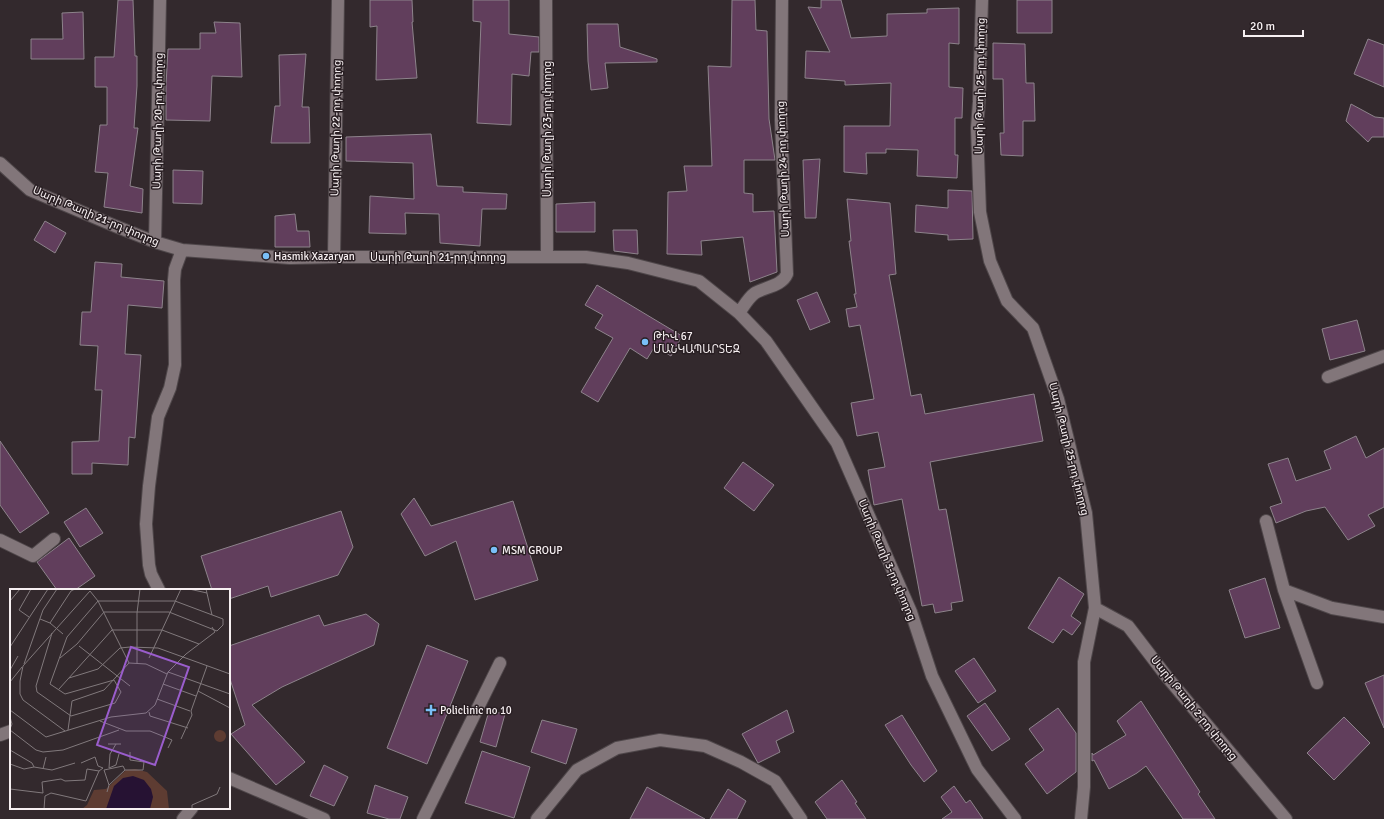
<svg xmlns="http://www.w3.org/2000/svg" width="1384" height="819" font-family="Signika,'Noto Sans Armenian',sans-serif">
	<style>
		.building { fill: #613e5c; stroke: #8d838b }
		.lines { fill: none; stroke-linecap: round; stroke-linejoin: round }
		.street-casing { stroke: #4f474a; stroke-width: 14 }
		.street { stroke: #82767a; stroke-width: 12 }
		.poi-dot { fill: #79bff8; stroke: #291f23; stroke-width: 1.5 }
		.labels { text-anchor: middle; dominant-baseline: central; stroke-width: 3; stroke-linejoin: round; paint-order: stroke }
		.street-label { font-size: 11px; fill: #f7f0f2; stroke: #291f23 }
		.poi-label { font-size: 11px; fill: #f7f0f2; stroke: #291f23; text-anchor: start }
		.inset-road { fill: none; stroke: #81797c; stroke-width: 1 }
		.view { fill: #9a5dcc; fill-opacity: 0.15; stroke: #9a5dcc; stroke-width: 2 }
		.inset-edge { fill: none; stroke: #f7f0f2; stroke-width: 2 }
	</style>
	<rect width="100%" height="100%" fill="#33292d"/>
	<!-- building -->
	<path class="building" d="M118,0H133L135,56H137V86L134,128H138L130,186L143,189L142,213L104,207L108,173L95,172L100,125H107V87H95V57H114Z
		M370,0H412L413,22H412L417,78L376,80L377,26L370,27Z
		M473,0H509V34L539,37V52H531L529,76L512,74L511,125L477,123L481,22L473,21Z
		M732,0H755L756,30L767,31L769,119L775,160H744V193L753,194V212L774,211L777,272L750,282L743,237L701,241L702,255L667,254L668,192L687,191L684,166H712L708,66L731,67Z
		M821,0H841L851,38L887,36V14L927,13V9L959,8V44L949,43V87L963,88L962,118H955V155H958L957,178L917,176L918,150L886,149V153H866L867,174L844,172V126H890L891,83L845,85V81L805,78L806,51L830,52L808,7L821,8Z
		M1017,0H1052V33H1017Z
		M83,12L84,59H31V39H63L62,13Z
		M214,22L240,23L242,77L212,76L210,121L166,120V85L168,49H200V33H216Z
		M587,24H618L620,47L657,59V62L605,63L608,88L591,90L588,61Z
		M1368,39L1384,45V87L1354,74Z
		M993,43L1025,44L1026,83H1034L1035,121H1023V156L1001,155L1000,133H1004L1003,79H993Z
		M306,54L302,107H309L310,143H271L275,106H280L279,55Z
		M1351,104L1375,117L1384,118V137H1372L1368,142L1346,121Z
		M431,134L437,186L463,187V192L507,194L506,209H482L480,246L440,243L439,214L405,213L406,234L369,233L370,196L414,199L413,163L346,161V137Z
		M820,159L816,218H805L803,160Z
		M173,170L203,171L202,204L173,203Z
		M948,190L972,191L973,239L948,240V235L915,232L916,205L948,208Z
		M847,199L890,203L896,274L889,275L911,396L921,394L925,414L1034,394L1043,441L930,462L939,510L946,509L963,601L951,603L952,610L935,613L933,604L922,606L902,499L874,505L868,470L885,467L878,432L857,436L851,403L874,399L860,325L849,327L846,309L857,307L854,294H856L849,241H851Z
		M595,202V232H556V204Z
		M295,214L297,231H309L310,247H275V216Z
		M45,221L66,233L55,253L34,240Z
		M613,230H637L638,254L614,251Z
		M95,262L122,264L121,277L164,281L162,308L128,305L125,354L141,355L135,438L129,437L128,465L92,463V474H72V442L99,441L102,390H95L98,346L80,345L82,312H91Z
		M597,285L682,336L671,356L655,346L647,359L630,348L598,402L581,392L613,338L595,328L603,315L585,305Z
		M817,292L830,322L810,330L797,300Z
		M1357,320L1365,351L1330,360L1322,329Z
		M1356,436L1366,458L1384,448V507L1368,515L1375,526L1348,540L1325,507L1306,511L1276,523L1270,507L1282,503L1268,464L1288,458L1296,481L1331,469L1324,451Z
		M0,441L49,513L20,533L0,505Z
		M743,462L774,485L754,511L724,488Z
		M414,498L431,526L513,501L538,580L475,600L456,541L425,556L401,514Z
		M86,508L103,533L80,547L64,522Z
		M341,511L353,547L338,575L271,597L268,586L229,599V590H212L201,556Z
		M69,538L95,576L75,590H57L37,562Z
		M1059,577L1084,594L1071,616L1081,623L1072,635L1063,629L1053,643L1028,628Z
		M1265,578L1280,628L1245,638L1229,590Z
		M366,614L379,624L374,645L282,687L252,705L305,762L276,785L231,734L245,725L229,676V646L319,615L324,626Z
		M427,645L468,661L427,764L387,748Z
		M974,658L996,691L978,703L955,671Z
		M1384,675V728L1365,683Z
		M1141,701L1200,792L1198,794L1215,819H1183L1146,766L1137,773L1109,789L1094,760L1092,761V753L1093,755L1126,735L1117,721Z
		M985,703L1010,739L992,751L967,716Z
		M1058,708L1076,733V772L1047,794L1025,764L1044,750L1029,729Z
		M787,710L794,732L776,741L780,752L758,763L742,734Z
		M489,711L505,714L496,747L480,742Z
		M902,715L937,771L924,782L911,765L885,725Z
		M1344,717L1370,743L1334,780L1307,753Z
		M542,720L577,729L566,764L531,752Z
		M482,751L530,767L514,818L465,803Z
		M324,765L348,777L334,806L310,796Z
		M842,780L857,802L855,803L866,819H827L815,802Z
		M375,785L408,797L400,819H389L367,813Z
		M954,786L966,803L970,800L983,819H942L952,812L941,797Z
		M647,787L705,819H630Z
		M728,789L746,801L737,819H710Z"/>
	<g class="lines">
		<!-- street casing -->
		<g class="street-casing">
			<path id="street" d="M546,0L547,257
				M982,0L979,102L977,128L980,212L990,261L1007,301L1033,328L1058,399L1086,513L1095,608L1084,662V787L1081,819
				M0,163L30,190L115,226L155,242L182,250L290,258L334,257H586L628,263L699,281L739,313L766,341L837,443L911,612L932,676L977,769L1015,819
				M155,242L160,0
				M334,257L338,0
				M739,313C744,306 748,298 755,293C765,287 782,286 787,274L781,120L782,0
				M1328,377L1384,356
				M1266,521L1284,590L1317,683
				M0,540L33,556L54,539
				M159,590L151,574L149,565L146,524L149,486L158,417L170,388L175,365L174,280L175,269L182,250
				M1284,590L1332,608L1384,617
				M1095,608L1128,626L1167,677L1286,819
				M0,735L11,731
				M229,778L324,819
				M183,819L192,808
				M423,819L500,663
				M537,819L577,770L617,748L660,740L705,746L741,762L775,781L801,819"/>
		</g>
		<!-- street -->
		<use href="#street" class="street"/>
	</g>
	<!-- markers -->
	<g class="poi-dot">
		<circle cx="266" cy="256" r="4"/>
		<circle cx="645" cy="342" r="4"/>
		<circle cx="494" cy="550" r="4"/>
		<path d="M429 704h4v4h4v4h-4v4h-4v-4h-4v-4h4z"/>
	</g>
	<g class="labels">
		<!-- street labels -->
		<g class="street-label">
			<text transform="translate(980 86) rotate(-89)">Սարի Թաղի 25-րդ փողոց</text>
			<text transform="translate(158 121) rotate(-89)">Սարի Թաղի 20-րդ փողոց</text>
			<text transform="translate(336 128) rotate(-89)">Սարի Թաղի 22-րդ փողոց</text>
			<text transform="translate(547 129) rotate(-90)">Սարի Թաղի 23-րդ փողոց</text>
			<text transform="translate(783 169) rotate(-92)">Սարի Թաղի 24-րդ փողոց</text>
			<text transform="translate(96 216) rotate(23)">Սարի Թաղի 21-րդ փողոց</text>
			<text x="438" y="257">Սարի Թաղի 21-րդ փողոց</text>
			<text transform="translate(1069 449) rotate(76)">Սարի Թաղի 25-րդ փողոց</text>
			<text transform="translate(887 560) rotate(67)">Սարի Թաղի 3-րդ փողոց</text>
			<text transform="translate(1194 708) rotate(51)">Սարի Թաղի 2-րդ փողոց</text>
		</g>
		<!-- poi labels -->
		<g class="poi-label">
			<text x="274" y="256">Hasmik Xazaryan</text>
			<text x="653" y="336">ԹԻՎ 67<tspan x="653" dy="13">ՄԱՆԿԱՊԱՐՏԵԶ</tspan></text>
			<text x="502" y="550">MSM GROUP</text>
			<text x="440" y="710">Policlinic no 10</text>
		</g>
	</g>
	<!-- overview -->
	<g transform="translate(10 589)">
		<rect width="220" height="220" fill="#33292d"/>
		<path d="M204 147a6 6 0 1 1 12 0a6 6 0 1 1-12 0ZM125,180L137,183L157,202L159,220H72L77,216L84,201L96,200L116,181Z" fill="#5e3c32"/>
		<path d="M123,187L134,191L141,200L143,208L140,220H96L104,197L113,189Z" fill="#261233"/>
		<path class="inset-road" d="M179,0L197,4M196,0L202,26M0,12L10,0M88,12H165L213,30M19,28L9,21L21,0M30,30L40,34L53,45M40,34L61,2L65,0M42,44L26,97L27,103L61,127L105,114L111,103L104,91L55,105L40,95L57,48L88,12M69,57L120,97M0,58L38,0M50,69L67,55L94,23H159L207,42L213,36V30M139,69L171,0M119,74L136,75L157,85M127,74V24L130,0M14,75L33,21L47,0M0,81L8,67M158,83L220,105M59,89L88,80L110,59L120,58L148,59L220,85M0,93L12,78M153,95L186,107M49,100L102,41H152L189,55M188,102L220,119M147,110L180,122M62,112L94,101L119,74M0,121L36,148L101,128L136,124L145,116L158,83L176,65L205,43L202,38M139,123L140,127L178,139M0,128L2,135L0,140M90,132L116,142H140L155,148L162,151L158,159M0,141L26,161L33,163L53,161L109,141M58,141L62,112M55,142L13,111L10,105V92L13,77L80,2L88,12L119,74M171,150L182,126L181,122L197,77M98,155H111M106,155L100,165L99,179L106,176L109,165M0,161L22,174L24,178M71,174L85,168L88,177L93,179L89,182M0,175L14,180L24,178L42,181L65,174M33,180L36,168M99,196L94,181L113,177L115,181M0,200L33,204M97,203L99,196L115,181H133L134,173L120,171V163M33,204L32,193L51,190L55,192L75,191L77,180L89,182M35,207L41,204L76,212L89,182M34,220L35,207M182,220V216L207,205L210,198"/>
		<path class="view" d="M121,58L179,78L145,176L87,156Z"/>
		<rect width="220" height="220" class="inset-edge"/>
	</g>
	<!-- scale -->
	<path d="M1244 30v6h59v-6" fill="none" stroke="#f7f0f2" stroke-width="2"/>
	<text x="1250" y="30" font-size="12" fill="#f7f0f2" stroke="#291f23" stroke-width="3" paint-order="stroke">20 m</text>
</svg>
